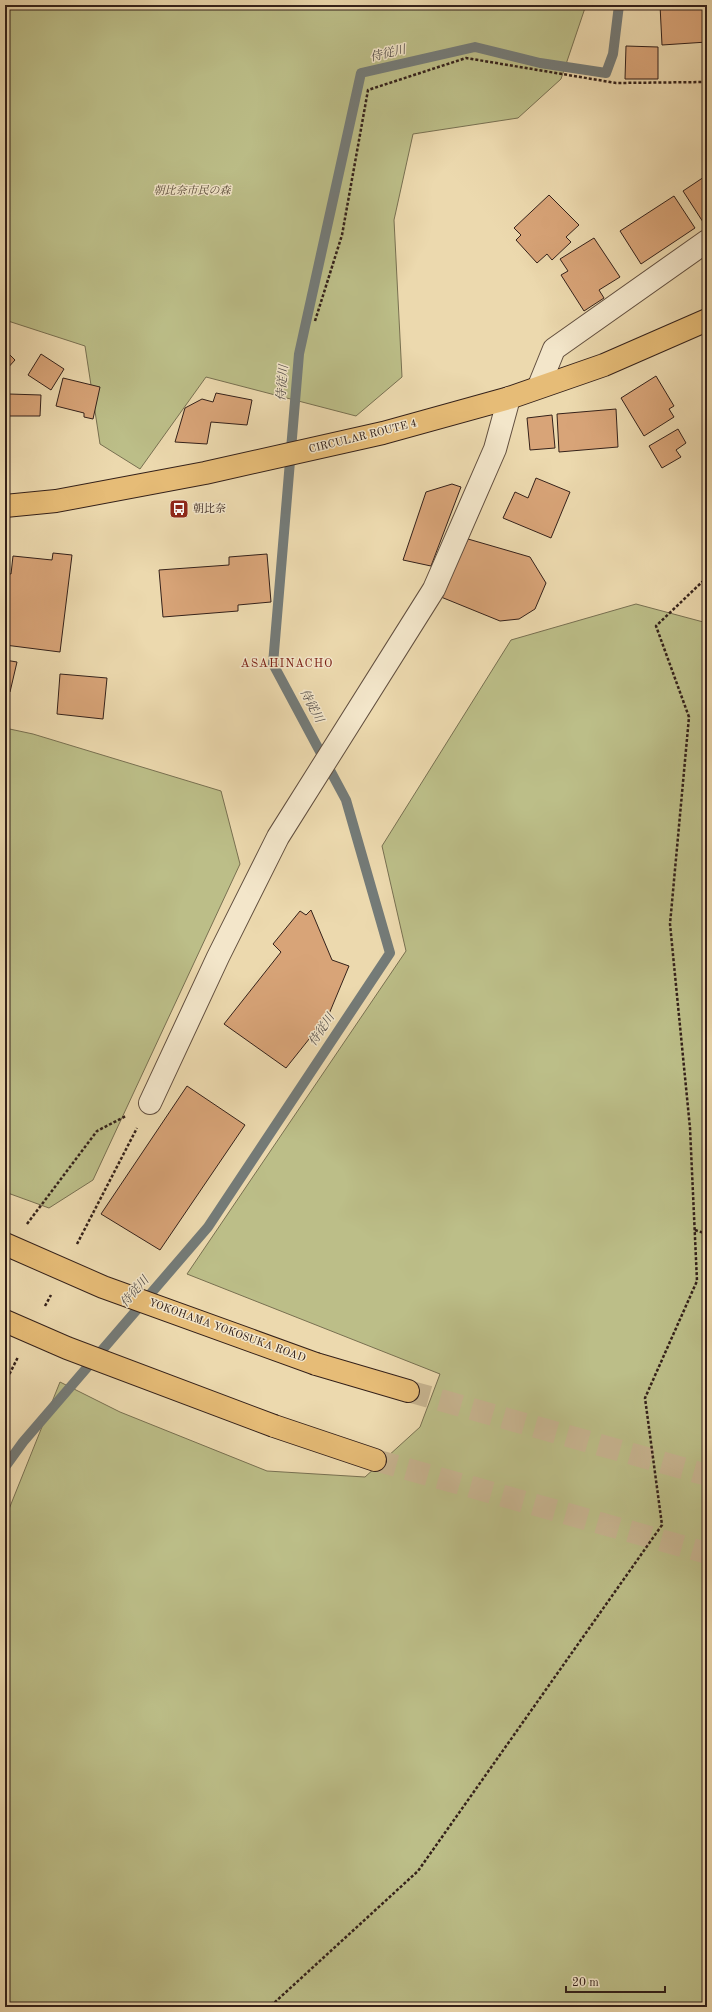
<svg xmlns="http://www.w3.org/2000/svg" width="712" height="2012" font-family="'Old Standard TT','Noto Serif JP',serif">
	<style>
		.green { fill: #bcbe88; stroke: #787051 }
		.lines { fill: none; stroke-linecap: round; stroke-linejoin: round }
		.stream { stroke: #747b78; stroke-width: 10 }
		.building { fill: #d8a478; stroke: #34211a }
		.motorway-tunnel { stroke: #c7b490; stroke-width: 22; stroke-dasharray: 22 11; stroke-linecap: butt }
		.minor-casing { stroke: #624f3f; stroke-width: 24 }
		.primary-casing { stroke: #34211a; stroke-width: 24 }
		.motorway-casing { stroke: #34211a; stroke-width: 24 }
		.path { stroke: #34211a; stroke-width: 2.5; stroke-dasharray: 3 2; stroke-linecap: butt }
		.minor { stroke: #f3e6ca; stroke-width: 22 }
		.primary { stroke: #e6bc77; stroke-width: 22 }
		.motorway { stroke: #e6bc77; stroke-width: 22 }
		.motorway-bridge-casing { stroke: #34211a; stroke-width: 24; stroke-linecap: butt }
		.motorway-bridge { stroke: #e6bc77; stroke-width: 22 }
		.labels { text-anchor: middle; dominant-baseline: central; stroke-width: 3; stroke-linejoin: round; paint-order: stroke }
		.park-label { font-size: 11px; font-style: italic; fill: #564836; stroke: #f3e6ca }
		.street-label { font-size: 11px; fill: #34211a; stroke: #f3e6ca }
		.poi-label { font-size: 11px; fill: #34211a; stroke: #f3e6ca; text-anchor: start }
		.water-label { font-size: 12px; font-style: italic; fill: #544e49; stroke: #f3e6ca }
		.neighbourhood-label { font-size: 12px; letter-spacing: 1px; fill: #7a1f14; stroke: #f3e6ca }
	</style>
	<rect width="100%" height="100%" fill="#ecd9ae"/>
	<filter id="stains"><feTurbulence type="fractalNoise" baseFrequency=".005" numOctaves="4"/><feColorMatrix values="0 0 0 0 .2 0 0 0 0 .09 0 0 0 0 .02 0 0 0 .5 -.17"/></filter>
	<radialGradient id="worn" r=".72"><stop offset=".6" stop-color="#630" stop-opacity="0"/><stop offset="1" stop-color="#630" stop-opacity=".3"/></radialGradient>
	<!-- green -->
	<path class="green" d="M5,5H586L561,79L518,118L413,134L394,220L402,377L356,416L206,377L140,469L100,444L85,346L5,320Z
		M636,604L707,623V2007H5V1519L60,1382L120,1412L267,1471L365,1477L420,1427L440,1374L187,1274L406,951L382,846L511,640Z
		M5,728L33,734L221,791L240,864L93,1180L49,1208L5,1192Z"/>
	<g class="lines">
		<!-- stream -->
		<path class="stream" d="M5,1467L23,1442L208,1227L390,953L346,800L273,664L299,354L361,73L475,47L540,63L606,73L613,54L619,5"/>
	</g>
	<!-- building -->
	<path class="building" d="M660,5H707V42L662,45Z
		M626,46L658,47V79H625Z
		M707,175V220L703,222L683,191Z
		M549,195L579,225L566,237L571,242L552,260L547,254L537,263L516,240L521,235L514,228Z
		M674,196L695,228L641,264L620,231Z
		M594,238L620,277L599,290L604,298L584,311L561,275L568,271L560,259Z
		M5,350L15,360L5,371Z
		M41,354L64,369L51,390L28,375Z
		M656,376L674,406L669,409L674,417L644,436L621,398Z
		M63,378L100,387L93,419L84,417V413L56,406Z
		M216,393L252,400L247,425L211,422L207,444L175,442L185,408L202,399L213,402Z
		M9,394L41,395L40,416H9Z
		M616,409L618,447L559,452L557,414Z
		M552,415L555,448L530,450L527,418Z
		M678,429L686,443L676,450L681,457L662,468L649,446Z
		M536,478L570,492L551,538L503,518L515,492L528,498Z
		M452,484L461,487L431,566L403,560L426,492Z
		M468,539L530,557L546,583L535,609L519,619L500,621L441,597Z
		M53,553L72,555L60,652L5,645V573L11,574L13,556L52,560Z
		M267,554L271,602L238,605V611L163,617L159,570L229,565V557Z
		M5,660L17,662L10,692L5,691Z
		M60,674L107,678L103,719L57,714Z
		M311,910L332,960L349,966L329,1014L286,1068L224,1024L281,952L273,944L300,911L306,915Z
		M187,1086L245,1125L160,1250L101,1214Z"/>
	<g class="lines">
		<!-- motorway-tunnel -->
		<path class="motorway-tunnel" d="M408,1391L707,1475
			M375,1460L707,1553"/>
		<!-- minor casing -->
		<g class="minor-casing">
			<path id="minor" d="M539,386L554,349L707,241
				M150,1103L218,957L278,837L434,589L495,449L509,398"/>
		</g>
		<!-- primary casing -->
		<g class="primary-casing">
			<path id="primary" d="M5,506L56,501L205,473L383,433L509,398L604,365L707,320"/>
		</g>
		<!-- motorway casing -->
		<g class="motorway-casing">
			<path id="motorway" d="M316,1364L408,1391
				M274,1426L375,1460"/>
		</g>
		<!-- path -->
		<path class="path" d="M315,321L342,235L368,90L466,58L616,83L707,82
			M27,1224L97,1131L126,1116
			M695,1230L707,1234
			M77,1244L137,1128
			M45,1306L51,1295
			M5,1383L18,1357
			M230,2007L274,2003L418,1871L662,1525L645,1398L697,1281L690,1128L670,924L689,717L656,626L702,582L707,585"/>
		<!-- minor -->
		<use href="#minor" class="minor"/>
		<!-- primary -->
		<use href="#primary" class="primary"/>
		<!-- motorway -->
		<use href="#motorway" class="motorway"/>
		<!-- motorway-bridge casing -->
		<g class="motorway-bridge-casing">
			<path id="motorway-bridge" d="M5,1244L103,1287L316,1364
				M5,1321L67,1348L274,1426"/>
		</g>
		<!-- motorway-bridge -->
		<use href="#motorway-bridge" class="motorway-bridge"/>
	</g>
	<!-- icons -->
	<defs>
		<g id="bus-square" transform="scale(1)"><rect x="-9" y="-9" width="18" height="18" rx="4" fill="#8f2418" stroke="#f3e6ca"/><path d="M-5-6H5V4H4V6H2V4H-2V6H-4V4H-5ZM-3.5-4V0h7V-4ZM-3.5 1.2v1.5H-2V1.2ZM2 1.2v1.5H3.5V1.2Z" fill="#fff"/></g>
	</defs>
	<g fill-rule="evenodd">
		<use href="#bus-square" x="179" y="509"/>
	</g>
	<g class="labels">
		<!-- park labels -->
		<g class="park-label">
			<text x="192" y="191">朝比奈市民の森</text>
		</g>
		<!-- street labels -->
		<g class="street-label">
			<text transform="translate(363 437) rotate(-14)">CIRCULAR ROUTE 4</text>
			<text transform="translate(227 1331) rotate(20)">YOKOHAMA YOKOSUKA ROAD</text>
		</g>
		<!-- poi labels -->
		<g class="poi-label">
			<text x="193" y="509">朝比奈</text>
		</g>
		<!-- water labels -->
		<g class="water-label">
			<text transform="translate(388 54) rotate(-13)">侍従川</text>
			<text transform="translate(283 383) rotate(-85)">侍従川</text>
			<text transform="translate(311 706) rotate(62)">侍従川</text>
			<text transform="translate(322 1030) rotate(-56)">侍従川</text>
			<text transform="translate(135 1292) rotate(-49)">侍従川</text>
		</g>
		<!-- neighbourhood labels -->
		<g class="neighbourhood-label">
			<text x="287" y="664">ASAHINACHO</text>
		</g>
	</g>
	<!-- margin -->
	<rect width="712" height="2012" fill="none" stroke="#ecd9ae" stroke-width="20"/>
	<rect x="6" y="6" width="700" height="2000" fill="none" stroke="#34211a" stroke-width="2"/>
	<rect x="10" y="10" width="692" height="1992" fill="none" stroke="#34211a"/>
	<!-- scale -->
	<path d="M566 1986v6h99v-6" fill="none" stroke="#34211a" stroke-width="2"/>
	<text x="572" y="1986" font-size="12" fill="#34211a" stroke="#f3e6ca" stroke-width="3" paint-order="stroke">20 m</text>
	<rect width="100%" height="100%" filter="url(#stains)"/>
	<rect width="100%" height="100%" fill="url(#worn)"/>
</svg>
